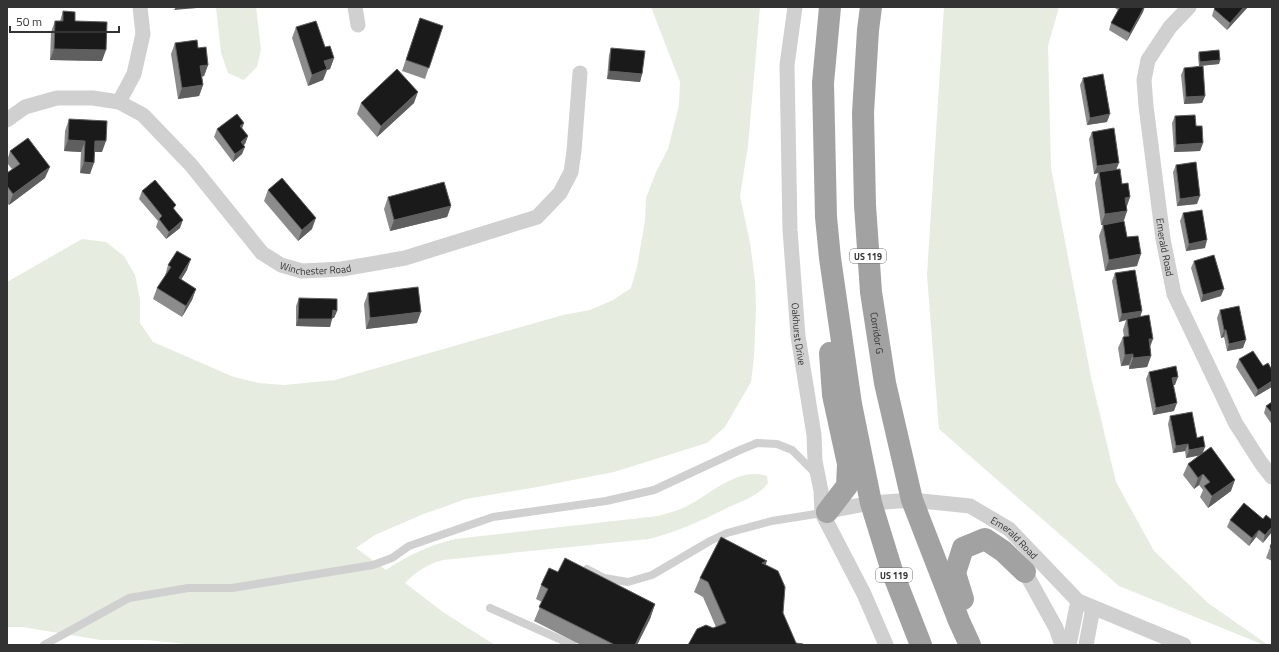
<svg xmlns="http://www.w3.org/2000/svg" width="1279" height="652" font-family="'Titillium Web',sans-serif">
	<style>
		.green { fill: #e6ecdf }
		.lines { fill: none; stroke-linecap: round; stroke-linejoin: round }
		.service { stroke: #d0d0d0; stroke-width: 8 }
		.minor { stroke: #d0d0d0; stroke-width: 15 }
		.trunk { stroke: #a2a2a2; stroke-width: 22 }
		.wall { fill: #8c8c8c }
		.shaded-wall { fill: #5f5f5f }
		.building { fill: #1a1a1a; stroke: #5f5f5f }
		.labels { text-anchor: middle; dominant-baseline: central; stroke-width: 4; stroke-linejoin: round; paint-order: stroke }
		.shield { fill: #fff; stroke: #707070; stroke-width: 1 }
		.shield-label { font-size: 9px; font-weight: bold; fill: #333 }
		.street-label { font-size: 10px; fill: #333; stroke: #fff }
	</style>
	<rect width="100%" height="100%" fill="#fff"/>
	<!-- green -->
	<path class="green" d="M216,7H256L261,50L257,67L244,80L228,73L221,53Z
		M651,7H760L748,146L740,196L750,242L755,281L756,309L754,358L751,382L725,427L707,443L614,472L537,487L466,499L421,515L375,535L356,548L386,570C408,555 430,545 455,539L658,516C667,513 678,511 687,506C711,494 738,466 767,476L768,483C758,496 743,501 729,507C703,520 677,532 649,539L443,560C427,564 416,572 405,583L443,612L495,645H195L147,640H101L22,627H7V282L82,239L106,242L124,256L135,275L140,299V323L153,342L234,377L259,383L284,385L335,380L563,315L590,310L613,300L631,288L637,267L645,221L646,198L656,172L668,149L679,105L680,82Z
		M944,7H1059L1048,46L1051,168L1091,377L1116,482L1154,551L1208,603L1268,645H1264L1119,586L939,429L927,275Z"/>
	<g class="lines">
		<!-- service -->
		<path class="service" d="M587,569L604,578L628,582L652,575L710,541L727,533L772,521L822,513
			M490,608L573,645
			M44,645L129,598L188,588H232L373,565L392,558L409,546L493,517L606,501L654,490L740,450L757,443L777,444L792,450L816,474"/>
		<!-- minor -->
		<g class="minor">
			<path d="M355,7L358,25"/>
			<path id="s1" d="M795,7L787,65L790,230L798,336L814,435L815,461L821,491L822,513L864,594L886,645"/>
			<path id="s2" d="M1189,7L1170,27L1148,60L1144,80L1146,106L1163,239L1174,294L1236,424L1261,463L1272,477"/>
			<path d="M119,102L134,74L143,34L140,7"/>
			<path id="s3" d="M7,120L25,107L57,98H93L119,102L143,115L191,165L262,253L281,265L302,271L342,269L405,258L537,217L560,193L571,172L574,151L580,73"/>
			<path id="s4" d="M824,512L871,503L912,500L970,506L1009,529L1078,601L1184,645"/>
			<path d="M1020,563L1056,628L1062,645"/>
			<path d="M1069,645L1078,601"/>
			<path d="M1086,645L1093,608"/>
		</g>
		<!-- trunk -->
		<g class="trunk">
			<path d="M830,7L823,83L826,217L830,258L851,404L871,503L892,571L921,645"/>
			<path id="s5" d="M871,7L868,30L863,113L865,205L871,292L885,383L912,500L959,621L970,645"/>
			<path d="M827,512L847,486L848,464L833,395L830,353"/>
			<path d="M963,599L955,573L963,548L985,539L1003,551L1025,572"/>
		</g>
	</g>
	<!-- wall -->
	<path class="wall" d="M1116,7H1145L1143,12L1127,41L1109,30L1111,23L1118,10L1115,8Z
		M1248,7L1227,30L1212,16L1214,9Z
		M63,11L75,21L102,61L50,60L51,32L55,21H60Z
		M420,18L443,26L425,79L402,71Z
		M296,27L325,47L334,58L330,69L327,70L323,80L308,86L292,38Z
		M175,43L198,48L208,65L204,76L202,77L203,85L199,96L178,99L171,54Z
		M611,48L642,74L640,82L607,79L609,55Z
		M1199,52L1220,60L1219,64L1199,66L1198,56Z
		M1184,68L1205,96L1202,103L1184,104L1181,75Z
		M1083,78L1107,122L1087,125L1080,85Z
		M361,103H414L377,137L357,114Z
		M1175,116L1196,126L1203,143L1200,151L1174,152L1172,123Z
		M69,119L102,152H95L90,174L80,173L81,152L64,151L65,131Z
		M244,123L242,128L248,136L245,144L244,145L242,154L233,162L214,137L217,129Z
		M1092,132L1117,169L1122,184L1130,197L1127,206V211L1124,221L1127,237L1137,266L1105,271L1099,236L1103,225H1101L1095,183L1098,173L1094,174L1089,139Z
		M10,151L45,178L9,205L7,203V173L12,169L7,163V161Z
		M1176,165L1197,204L1177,206L1173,172Z
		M268,190L312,229L298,241L264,201Z
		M142,191L176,205L174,209L180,228L166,239L156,227L158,221L139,199Z
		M388,197L451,206L447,217L390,231L384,209Z
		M1183,213L1205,248L1186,251L1180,221Z
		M1194,261L1221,296L1201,302L1191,268Z
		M168,265L187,270L181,280L196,289L192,300L182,317L153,299L157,288L165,276Z
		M1115,273L1142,311L1140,316L1150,347L1151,356L1147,367L1129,369V365L1121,366L1118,348L1123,337H1124L1123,330L1126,320L1119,322L1112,281Z
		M368,293L417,323L366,329L364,304Z
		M299,298L337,311L334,318H332L330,327L296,326V306Z
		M1220,310L1243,348L1227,351L1224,337L1221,338L1217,318Z
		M1239,359L1272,370L1255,397L1236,367Z
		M1149,372L1175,385H1174V411L1153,415L1146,379Z
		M1272,402V425L1264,413L1266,406Z
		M1170,416L1197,438L1203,452L1231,491L1208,508L1200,497L1203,490L1199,485L1194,489L1183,475L1188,464L1199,455L1186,458L1185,451L1173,453L1168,424Z
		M1230,520H1272L1263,543L1256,537L1249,546L1227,527Z
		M1272,542V561L1266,558Z
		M766,565L783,613L796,643L803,645L713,628L716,627L703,597L694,592L700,578Z
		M558,572L655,604L650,619L637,645H581L534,621L542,602L536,599L541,585Z"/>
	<!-- shaded-wall -->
	<path class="shaded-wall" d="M176,7H198L197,8L174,10Z
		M1144,7L1143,12L1127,41L1130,33Z
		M1244,7H1248L1227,30L1230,23Z
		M54,49L106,50L102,61L50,60Z
		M334,58L330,69L327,70L323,80L308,86L312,75L324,61Z
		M1220,60L1219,64L1199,66L1200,62Z
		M208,65L204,76L196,77L200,66Z
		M609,71L642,74L640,82L607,79Z
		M203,85L199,96L178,99L182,88Z
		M418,92L414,103L377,137L381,126Z
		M1205,96L1202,103L1184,104L1186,97Z
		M1110,114L1107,122L1087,125L1090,118Z
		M244,123L241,131L240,126Z
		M248,136L245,144L238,149L241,142Z
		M68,140L85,141L81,152L64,151Z
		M95,141H106L102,152H91Z
		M1203,143L1200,151L1174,152L1176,145Z
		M245,147L242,154L233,162L235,154Z
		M84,162L94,163L90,174L80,173Z
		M1119,163L1116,170L1099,172L1098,173L1094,174L1097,166Z
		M50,167L45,178L9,205L13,194Z
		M1200,196L1197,204L1177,206L1180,199Z
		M1130,197L1126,208L1125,198Z
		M451,206L447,217L390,231L394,220Z
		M1127,211L1123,222L1101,225L1105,214Z
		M316,218L312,229L298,241L302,230Z
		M183,220L180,228L166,239L169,232Z
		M1207,240L1205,248L1186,251L1189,244Z
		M1141,254L1137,266L1105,271L1109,260Z
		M191,259L187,270L175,289L179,278Z
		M196,289L192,300L182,317L186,306Z
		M1224,289L1221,296L1201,302L1203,295Z
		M333,310L337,311L334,318H330Z
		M1142,311L1140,318L1127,319L1126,320L1119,322L1122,314Z
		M421,312L417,323L366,329L370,318Z
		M298,319H332L330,327L296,326Z
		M1224,330H1226L1224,337L1221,338Z
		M1149,339H1153L1149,350Z
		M1246,340L1243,348L1227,351L1229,344Z
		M1133,354L1129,365L1121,366L1125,355Z
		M1151,356L1147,367L1129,369L1133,358Z
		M1178,377L1175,385L1170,386L1172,378Z
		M1272,381V387L1255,397L1258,390Z
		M1177,403L1174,411L1153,415L1156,408Z
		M1188,444L1185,451L1173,453L1176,446Z
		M1205,447L1202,455L1186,458L1189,450Z
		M1203,474L1199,485L1194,489L1198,478Z
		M1235,480L1231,491L1208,508L1212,496Z
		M1272,527V532L1263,543L1265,535Z
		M1259,530L1256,537L1249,546L1252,538Z
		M767,561L762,575V563Z
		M655,604L650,619L637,645H635Z"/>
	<!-- building -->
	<path class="building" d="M1120,7H1144L1130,33L1111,23Z
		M1216,7H1244L1230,23L1214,9Z
		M63,11L75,12V21L107,22L106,50L54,49L55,21H63Z
		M420,18L443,26L429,68L406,60Z
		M316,21L325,47L330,46L334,58L324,61L327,69L312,75L296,27Z
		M197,40L198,48L206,47L208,65L200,66L203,85L182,88L175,43Z
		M611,48L645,51L642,74L609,71Z
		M1219,50L1220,60L1200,62L1199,52Z
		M1203,66L1205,96L1186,97L1184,68Z
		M397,69L418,92L381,126L361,103Z
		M1103,74L1110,114L1090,118L1083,78Z
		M237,114L244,123L240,126L248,136L241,142L245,147L235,154L217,129Z
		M1195,115L1196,126H1202L1203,143L1176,145L1175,116Z
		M69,119L107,121L106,141H95L94,163L84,162L85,141L68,140Z
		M1114,128L1119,163L1097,166L1092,132Z
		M28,138L50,167L13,194L7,186V173L20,164L10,151Z
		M1196,162L1200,196L1180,199L1176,165Z
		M1120,169L1122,184L1128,183L1130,197L1125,198L1127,211L1105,214L1099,172Z
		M282,178L316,218L302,230L268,190Z
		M155,180L176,205L173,208L183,220L169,232L159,219L162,216L142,191Z
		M444,182L451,206L394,220L388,197Z
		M1202,210L1207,240L1189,244L1183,213Z
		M1124,221L1127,237L1138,236L1141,254L1109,260L1103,225Z
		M177,251L191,259L179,278L196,289L186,306L157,288L171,267L168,265Z
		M1214,255L1224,289L1203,295L1194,261Z
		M1135,270L1142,311L1122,314L1115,273Z
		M418,287L421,312L370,318L368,293Z
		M299,298L337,299V311L333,310L332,319H298Z
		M1239,306L1246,340L1229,344L1226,330H1224L1220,310Z
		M1149,315L1153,339H1149L1151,356L1133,358V354L1125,355L1123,337L1129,336L1127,319Z
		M1253,351L1263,366L1268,363L1272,370V381L1258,390L1239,359Z
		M1176,366L1178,377L1172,378L1177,403L1156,408L1149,372Z
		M1272,402V413L1266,406Z
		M1192,412L1197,438L1203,436L1205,447L1189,450L1188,444L1176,446L1170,416Z
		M1211,447L1235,480L1212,496L1204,486L1210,482L1203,474L1198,478L1188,464Z
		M1244,503L1263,519L1266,515L1272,520V527L1265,535L1259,530L1252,538L1230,520Z
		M721,537L767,561L762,563L778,571L785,587L783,613L796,643L803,644V645H688L697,629L706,625L713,628L726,623L708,582L700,578Z
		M1272,542V548L1270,547Z
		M565,558L655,604L635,645H615L539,607L548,589L541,585L549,568L558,572Z"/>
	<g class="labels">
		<!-- shield labels -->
		<g class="shield">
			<rect x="850" y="249" width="36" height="14" rx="3"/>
			<rect x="876" y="568" width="36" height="14" rx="3"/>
		</g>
		<g class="shield-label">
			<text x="868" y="256">US 119</text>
			<text x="894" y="575">US 119</text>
		</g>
		<!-- street labels -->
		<g class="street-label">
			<text stroke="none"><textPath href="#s2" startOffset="256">Emerald Road</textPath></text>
			<text stroke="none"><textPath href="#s3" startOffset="385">Winchester Road</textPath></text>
			<text stroke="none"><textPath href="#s5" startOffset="327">Corridor G</textPath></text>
			<text stroke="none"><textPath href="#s1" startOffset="328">Oakhurst Drive</textPath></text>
			<text stroke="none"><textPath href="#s4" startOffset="202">Emerald Road</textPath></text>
		</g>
	</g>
	<!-- border -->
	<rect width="1279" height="652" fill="none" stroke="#333333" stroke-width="16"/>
	<!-- scale -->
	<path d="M10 26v6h109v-6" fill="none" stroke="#333333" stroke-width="2"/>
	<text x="16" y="26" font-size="12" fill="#333333" stroke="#ffffff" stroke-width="3" paint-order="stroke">50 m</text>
</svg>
